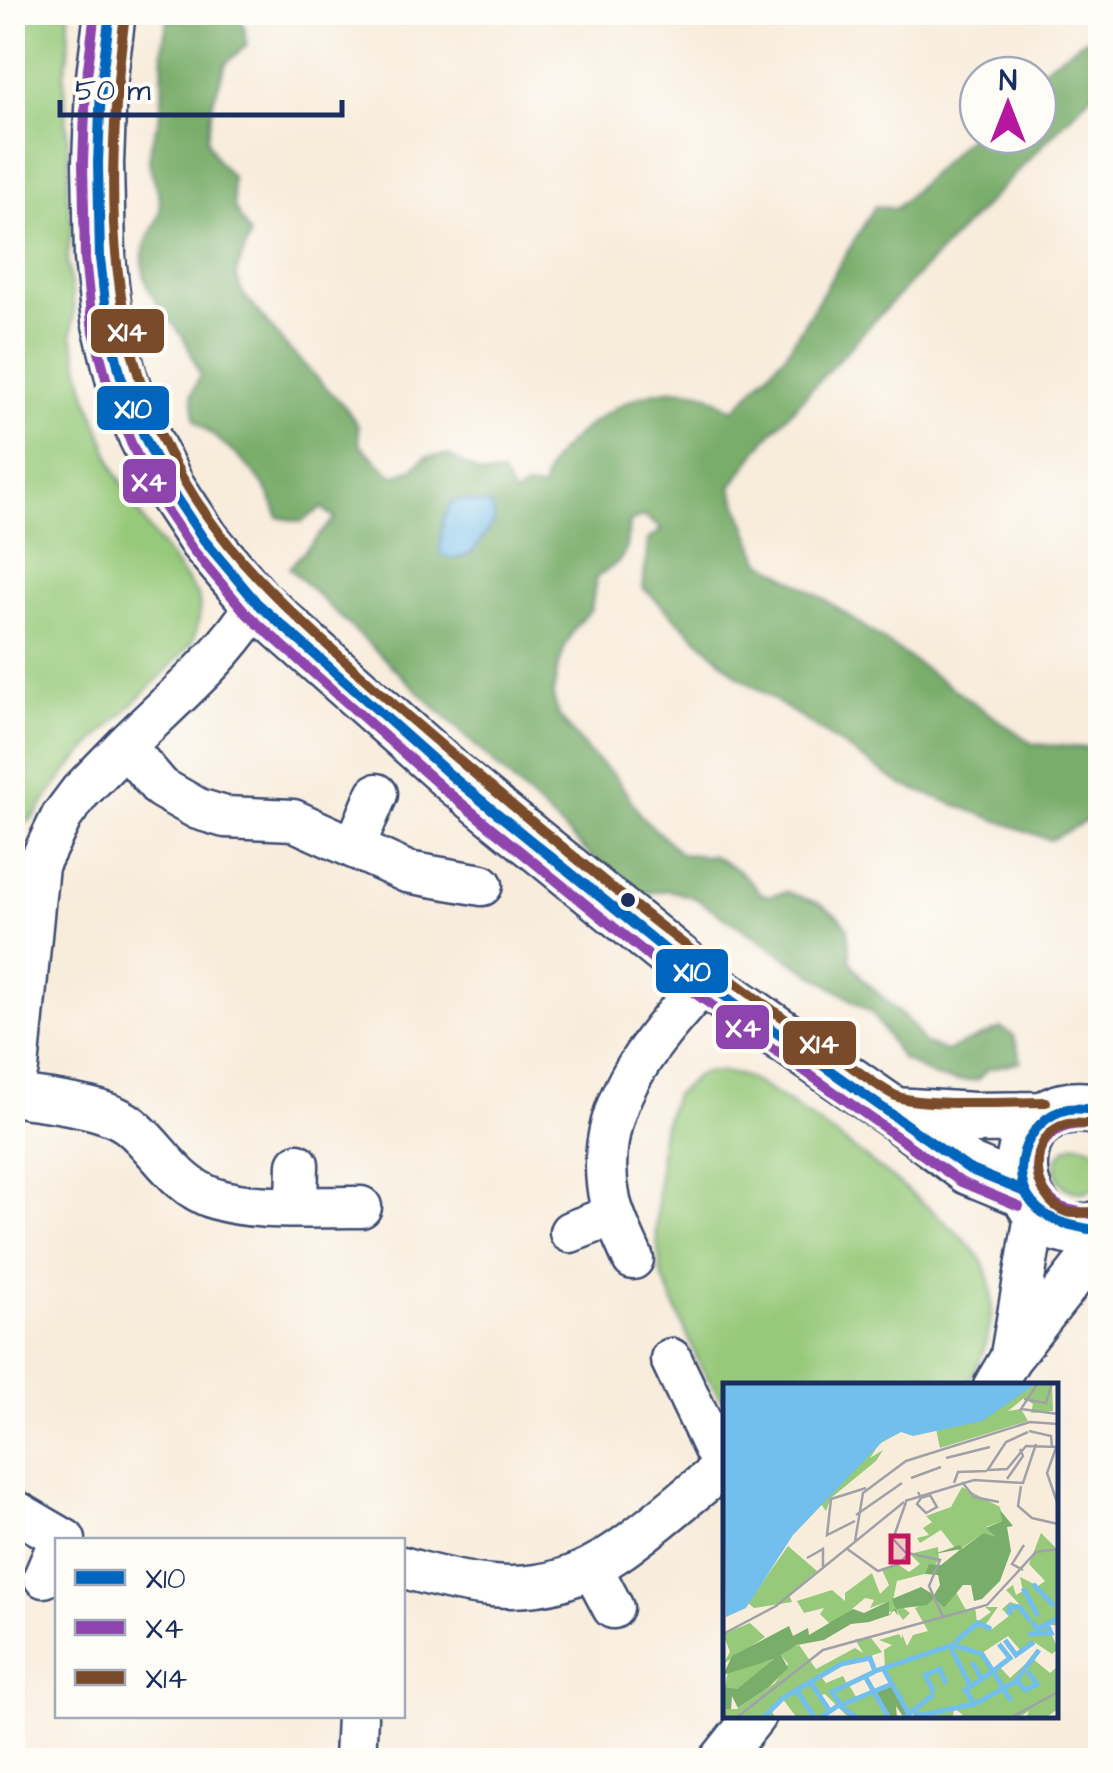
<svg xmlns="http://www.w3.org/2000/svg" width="1113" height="1773" font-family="'Architects Daughter',sans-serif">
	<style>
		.green { fill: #97c97a; stroke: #597c6c; stroke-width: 2.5 }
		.forest { fill: #79ad6a; stroke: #4a6e64; stroke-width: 2.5 }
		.water { fill: #72beec; stroke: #4676a5; stroke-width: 2.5 }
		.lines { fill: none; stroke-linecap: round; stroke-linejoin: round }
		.minor-casing { stroke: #3c4b71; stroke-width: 45 }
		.tertiary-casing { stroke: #3c4b71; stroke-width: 55 }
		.minor { stroke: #fff; stroke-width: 40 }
		.tertiary { stroke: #fff; stroke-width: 50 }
		.bus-1-casing { stroke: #fdfcf7; stroke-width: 18 }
		.bus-2-casing { stroke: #fdfcf7; stroke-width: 18 }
		.bus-3-casing { stroke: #fdfcf7; stroke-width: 18 }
		.bus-1 { stroke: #0065bd; stroke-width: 10 }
		.bus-2 { stroke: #8e44ad; stroke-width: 10 }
		.bus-3 { stroke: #7a4b2a; stroke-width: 10 }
		.bus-dot { fill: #1b2f5e; stroke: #fdfcf7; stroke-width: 4 }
		.inset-river { fill: none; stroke: #72beec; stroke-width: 5 }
		.inset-road { fill: none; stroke: #a0a0a9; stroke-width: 2.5 }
		.view { fill: #c2185b; fill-opacity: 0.15; stroke: #c2185b; stroke-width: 5 }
		.inset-edge { fill: none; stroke: #1b2f5e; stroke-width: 5 }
		.line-badge { stroke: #fdfcf7; stroke-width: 4 }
		.badge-label { font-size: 28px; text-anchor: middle; font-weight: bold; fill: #fff }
	</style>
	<rect width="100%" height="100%" fill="#fdfcf7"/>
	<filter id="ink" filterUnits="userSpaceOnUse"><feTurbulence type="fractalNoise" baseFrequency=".01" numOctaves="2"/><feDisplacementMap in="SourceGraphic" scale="20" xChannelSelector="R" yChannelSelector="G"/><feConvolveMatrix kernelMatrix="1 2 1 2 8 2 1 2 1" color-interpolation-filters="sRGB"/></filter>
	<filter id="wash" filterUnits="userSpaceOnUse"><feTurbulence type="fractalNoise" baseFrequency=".0048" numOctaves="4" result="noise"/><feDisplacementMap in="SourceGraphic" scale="40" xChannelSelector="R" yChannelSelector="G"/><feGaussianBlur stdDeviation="2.25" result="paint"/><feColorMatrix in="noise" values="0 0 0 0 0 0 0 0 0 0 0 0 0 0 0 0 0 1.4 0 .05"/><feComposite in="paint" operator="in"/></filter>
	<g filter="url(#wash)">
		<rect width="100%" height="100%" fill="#f8ecdb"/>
		<!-- green -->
		<path class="green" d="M12,13H69L68,55L64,73L69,163L67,195L72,226L67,260L74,308L72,336L86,393L115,470L146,525L198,596C202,613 198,626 192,642C149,694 91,737 51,792C39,808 36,826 12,823Z
			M720,1072C727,1073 735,1074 742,1076C782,1091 964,1227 983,1262C1002,1300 988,1351 967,1385L726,1386L725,1404L700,1366L661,1273L656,1231L661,1134L674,1095L701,1073Z
			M1056 1168a24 24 0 1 1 48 0a24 24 0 1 1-48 0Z"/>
		<!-- forest -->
		<path class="forest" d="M186,13H237L244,27L247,45L226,63L213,101L207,139L216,159L232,177L234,207L250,236L236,273L241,291L286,346L346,408L358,426L360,445L393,476L411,470L426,457L448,455L482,475L502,474L513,495L526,488L542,489C545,479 547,467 553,460C587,420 645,379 701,392C712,395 724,405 734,410L787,352L875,206L895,209L978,128V135H1038V75H1033L1100,29V85L868,327L765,440L731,487L760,560L827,601L1033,744L1087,748L1100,741V814L1050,840L902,785L737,675L643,588L648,540L662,529L643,516L630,522L625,552L619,561L596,578L591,610L575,627L564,649L557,672L553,695L558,715L589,753L616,777L641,816L681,854L713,856L739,871L761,893L769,896L787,892L820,904L837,915L847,927L851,962L863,979L913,1026L923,1043L946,1051L1001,1028L1014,1036L1021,1061L988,1069L977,1080L956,1081L935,1077L902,1059L872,1013L695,898L669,890L632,895L289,568L335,518L322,508L301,522L278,517C267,473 227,449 195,420L192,394L200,375C194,361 189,345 180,333C165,312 146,295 143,268C139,242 157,228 160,211C162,194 153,181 150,166C147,149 154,137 158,122C168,88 156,48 170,16L174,21Z"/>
		<!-- water -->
		<path class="water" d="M463,500L492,506L495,521C479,540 471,570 440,554L443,519L453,502Z"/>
	</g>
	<g filter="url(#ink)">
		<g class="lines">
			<!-- minor casing -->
			<g class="minor-casing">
				<path id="minor" d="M257,603C223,659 171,700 125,746L161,788L198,809L225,817L293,820L407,872L482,885
					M354,848L377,794
					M12,1089L18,1068L38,865L62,816L80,792L125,746
					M12,1095C45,1101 107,1105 132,1127C160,1151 176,1185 213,1198C254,1212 317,1206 361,1207
					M297,1205L298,1164
					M570,1232L614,1215
					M633,1259C625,1240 615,1221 610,1201C590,1111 648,1044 705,982
					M1011,1355L1036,1210
					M671,1359L723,1468
					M994,1386L1010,1359L1100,1244
					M12,1509L65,1540
					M402,1567C570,1618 599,1566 723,1468L726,1469
					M593,1570L613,1608
					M44,1577L58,1544
					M355,1760L357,1716
					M720,1760L755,1716"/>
			</g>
			<!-- tertiary casing -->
			<g class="tertiary-casing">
				<path id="tertiary" d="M110,12L101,85L98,163L100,258L107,320L121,377L144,436L169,487L204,540L257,603L455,779L705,982L894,1113L969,1169L1025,1192
					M1100,1110C988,1084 1004,1258 1100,1226
					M894,1113L973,1118L1046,1117"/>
			</g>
			<!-- minor -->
			<use href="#minor" class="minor"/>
			<!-- tertiary -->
			<use href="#tertiary" class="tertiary"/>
			<!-- bus-1 casing -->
			<g class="bus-1-casing">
				<path id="bus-1" d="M110,12L101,85L98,163L100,258L107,320L121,377L144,436L169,487L204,540L257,603L455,779L705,982L969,1169L1025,1192
					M1089,1229C1070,1225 1054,1223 1038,1209C1004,1179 1025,1118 1068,1109C1078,1107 1090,1110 1100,1110"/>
			</g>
			<!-- bus-2 casing -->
			<g class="bus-2-casing">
				<path id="bus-2" d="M95,12L86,84L83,163L85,258L92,324L107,382L131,443L156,495L193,550L247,614L445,790L696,994L961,1182L1019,1206
					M1092,1214C1082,1212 1070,1211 1061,1207C1034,1193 1028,1152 1053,1133C1067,1122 1084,1124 1100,1125"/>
			</g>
			<!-- bus-3 casing -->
			<g class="bus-3-casing">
				<path id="bus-3" d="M125,14C108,152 102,297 157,427C204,539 285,607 373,686C452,756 533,823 615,890C681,943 748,994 818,1042C843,1059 869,1082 896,1096C918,1107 1016,1102 1046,1102
					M1099,1211C1088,1212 1076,1215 1067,1212C1030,1200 1026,1134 1067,1124C1076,1122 1090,1125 1100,1125"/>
			</g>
			<!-- bus-1 -->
			<use href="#bus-1" class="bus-1"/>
			<!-- bus-2 -->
			<use href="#bus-2" class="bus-2"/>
			<!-- bus-3 -->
			<use href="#bus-3" class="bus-3"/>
		</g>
	</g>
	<!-- markers -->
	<circle class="bus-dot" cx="628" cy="900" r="9"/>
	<!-- overview -->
	<g transform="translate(723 1383)">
		<rect width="335" height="335" fill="#f8ecdb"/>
		<path d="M316,0H329L330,28L308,30L310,21L301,15L285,28L298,26L305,38L217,65L213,46L220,43L178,49L156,61L147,75L160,67L153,78L108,115L103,128L98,121L141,60ZM239,104L277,124L279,138L263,144L275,149L271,157L260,150L235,168L237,162L232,165L218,147L197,160L194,155L206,152L200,145L209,139L203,133L228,124ZM318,150L335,167V243L324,241L335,266L329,271L311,259L298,268L285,253L259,270L269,287L276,283L287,295L309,275L327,290L335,283V326L322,335H303L306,328L295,335H231L240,332L231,325L230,335H189L192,326L187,330L162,286L161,267L169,262L156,257L176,251L179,256V251L184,263L190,252L205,248L192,225L211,215L221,225L233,209L243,227L252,224L254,239L268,229L262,224H275L263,241L269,246L286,233L279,226L287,219L297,222L283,207L290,202L293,212L300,208L297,194L315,203L322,198L306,181ZM65,163L94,188L66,212L69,219L31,225L25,220ZM215,164L216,177L205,190L174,198L170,217L187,230L180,237L173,227L163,230L166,218L147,225L151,217L142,215L109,243L97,231L101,225L81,230L74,218L109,207L122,218V210L149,190L157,211L166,202L159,187L176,182L186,189L197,181L187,171ZM27,240L42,254L0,281L7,269L0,251ZM148,255L159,269L96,291L103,300L120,293L124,301L108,309L116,322L111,310L126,302L135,317L151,309L164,335H126L102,311L95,313L106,328L96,335L83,322L91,335H74L59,315L47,326L53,335H0V326H14L52,300L65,281L58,272L70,264L76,262L93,286L132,265L140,270L132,256ZM52,276L14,306L0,310L5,289Z" fill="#97c97a"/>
		<path d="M277,127L290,143L284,144L288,168L277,198L259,216L251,218L248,202H240L221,225L211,215L204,222L173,226L175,233L171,227L167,232L146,239L128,241L101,257L74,262L58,272L65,285L46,304L15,325L9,313L8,326H0V304L14,306L51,276L0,292L9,273L66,243L70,253L85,245L86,252L130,226L141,230L166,218V232L171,226H173L169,216L198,204L211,212L217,202L215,192L202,191L206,181L218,182L238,166L211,171L237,162L239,166L260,150L273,154L263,145L279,138ZM162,286L187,329L197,322L181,335L173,323L174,335H166L152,310L169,301Z" fill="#79ad6a"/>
		<path d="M0,0H314L259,38L190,53L178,49L160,58L70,152L23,225L3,234Z" fill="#72beec"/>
		<path class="inset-river" d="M310,201L331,223M300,205L315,233M286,232L287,224H297L307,238M309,239L315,246L335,235M305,251L328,250L324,241M282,257L293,272L311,259M232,259L255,240L268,246M228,265L247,302M249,279L259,296L242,307L252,321L292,299L316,267M161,287L186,331M151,289L109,309L118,322L169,301M143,295L166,335M260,295L270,288L288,318M294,297L302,307L314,301L305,289M88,300L106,327M74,308L92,335M211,309L202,292L217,286L223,301M192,326L195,333L251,321M40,335L60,315L118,281L147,275L152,288L230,262L259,271L270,288L287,275L276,261M97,335L116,322L134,335M181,335L211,311"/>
		<path class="inset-road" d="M315,0L298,26L335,31M301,16L323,20L329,0M306,48L328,53L329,64M334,62L324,90L335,122M223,75L267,64M266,87L284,86L303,63L335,64M264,88L283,59L305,49M188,95L218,84M284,96L300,73L297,66M239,99L251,114L276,119M231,100L235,89L264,88M298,103L295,123L309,135L335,141M195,109L198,115L207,112L214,124L203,130L194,121L198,115M182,118L251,97L300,100L313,61M183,119L170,156L183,170M133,132L179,100M132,138L104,152L108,116L143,105M132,158L140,110L183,78L307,39L335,41M123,165L155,188L176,181L185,171M185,170L217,177L206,203L220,234M84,175L100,166V184M300,187L289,181L301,162M0,251L53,223L181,119M13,335L100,267L264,222L313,169L335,166M287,335L335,309"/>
		<path class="view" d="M168,153H185V179H168Z"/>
		<rect width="335" height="335" class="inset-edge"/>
	</g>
	<g class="line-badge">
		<rect x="89" y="307" width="77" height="48" rx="10" fill="#7a4b2a"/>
		<rect x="95" y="384" width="76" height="48" rx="10" fill="#0065bd"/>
		<rect x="121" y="457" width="57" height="48" rx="10" fill="#8e44ad"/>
		<rect x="654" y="947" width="76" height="48" rx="10" fill="#0065bd"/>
		<rect x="714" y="1003" width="57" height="48" rx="10" fill="#8e44ad"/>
		<rect x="781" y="1019" width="77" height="48" rx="10" fill="#7a4b2a"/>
	</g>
	<g class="badge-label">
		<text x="127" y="341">X14</text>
		<text x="133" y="418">X10</text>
		<text x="149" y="491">X4</text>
		<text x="692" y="981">X10</text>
		<text x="743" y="1037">X4</text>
		<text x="819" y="1053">X14</text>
	</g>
	<!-- margin -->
	<rect width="1113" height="1773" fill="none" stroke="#fdfcf7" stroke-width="50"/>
	<!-- legend -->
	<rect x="55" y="1538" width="350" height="180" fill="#fdfcf7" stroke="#a3aaba" stroke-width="2.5"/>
	<rect x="75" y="1570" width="50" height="15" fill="#0065bd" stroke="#a3aaba" stroke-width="2.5"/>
	<text x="145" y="1588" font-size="30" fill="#1b2f5e">X10</text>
	<rect x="75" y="1620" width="50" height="15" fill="#8e44ad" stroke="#a3aaba" stroke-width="2.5"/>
	<text x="145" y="1638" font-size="30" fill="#1b2f5e">X4</text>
	<rect x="75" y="1670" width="50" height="15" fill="#7a4b2a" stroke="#a3aaba" stroke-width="2.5"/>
	<text x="145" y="1688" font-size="30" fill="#1b2f5e">X14</text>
	<!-- north arrow -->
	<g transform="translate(1008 105)"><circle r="48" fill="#fdfcf7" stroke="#a3aaba" stroke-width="2.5"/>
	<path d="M0-8L18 38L0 25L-18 38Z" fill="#b5179e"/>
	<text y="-15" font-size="28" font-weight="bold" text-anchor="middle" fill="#1b2f5e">N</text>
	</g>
	<!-- scale -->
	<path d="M60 100v15h282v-15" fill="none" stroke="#1b2f5e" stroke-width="5"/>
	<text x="75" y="100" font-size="30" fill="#1b2f5e" stroke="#fdfcf7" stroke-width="8" paint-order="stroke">50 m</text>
</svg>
